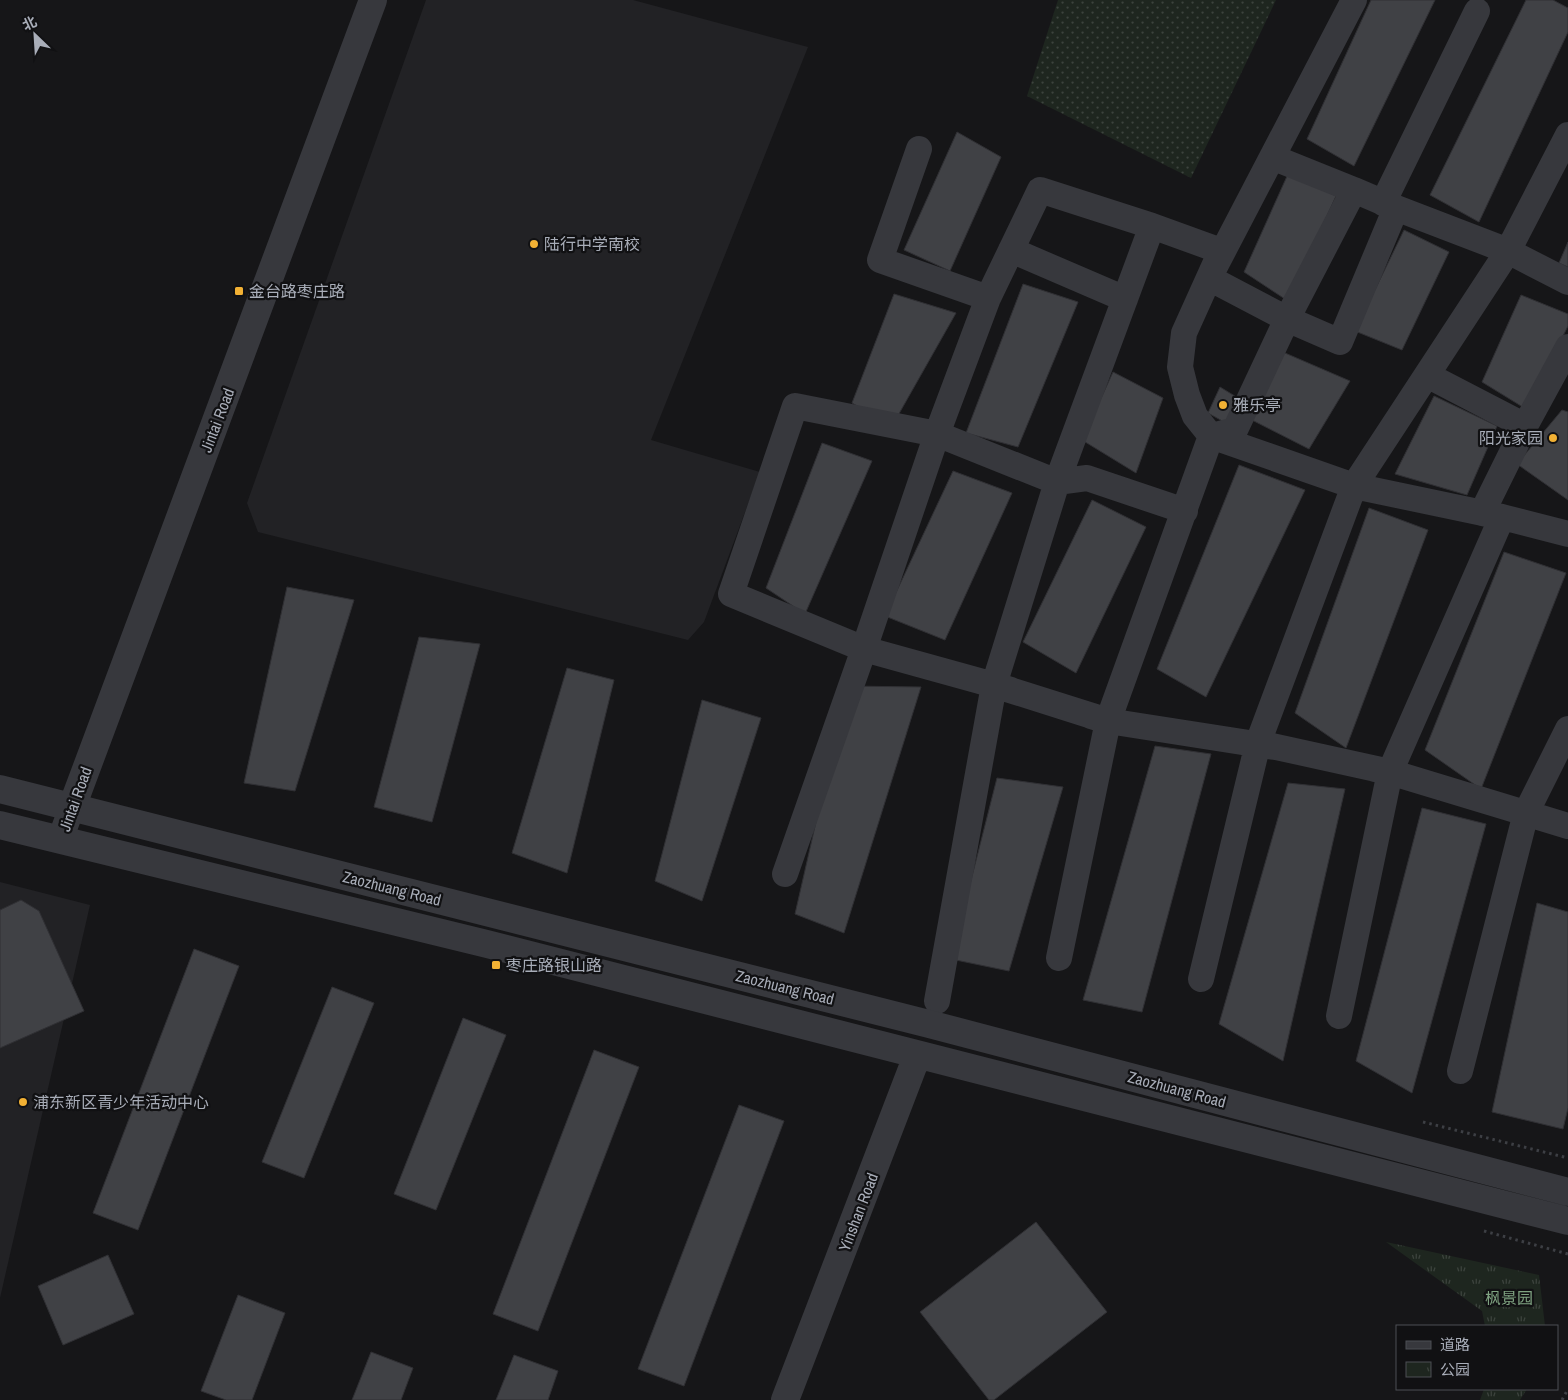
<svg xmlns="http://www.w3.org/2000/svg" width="1568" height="1400" font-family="'Archivo Narrow','Noto Sans SC',sans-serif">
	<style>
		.built { fill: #222225 }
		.grass { fill: url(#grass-dots) }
		.park { fill: url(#park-tufts) }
		.building { fill: #404145; stroke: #303034 }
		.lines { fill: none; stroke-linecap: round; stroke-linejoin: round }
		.path { stroke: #3d3f44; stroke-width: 3; stroke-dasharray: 2.5 4; stroke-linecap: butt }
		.minor { stroke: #37383d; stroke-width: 26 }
		.tertiary { stroke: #37383d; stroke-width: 28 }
		.poi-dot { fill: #f2b134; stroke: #111113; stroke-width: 2 }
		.labels { text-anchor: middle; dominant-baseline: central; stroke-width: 4.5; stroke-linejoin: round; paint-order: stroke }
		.poi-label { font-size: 16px; fill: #a8adb8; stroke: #111113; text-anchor: start }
		.street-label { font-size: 16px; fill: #a8adb8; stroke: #111113 }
		.park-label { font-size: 16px; fill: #7fa381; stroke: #111113 }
	</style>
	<defs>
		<pattern id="grass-dots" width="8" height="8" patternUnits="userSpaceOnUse" patternTransform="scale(1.25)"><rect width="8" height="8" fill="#1e261f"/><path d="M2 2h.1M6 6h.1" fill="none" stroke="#3c433d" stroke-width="1.8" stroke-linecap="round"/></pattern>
		<pattern id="park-tufts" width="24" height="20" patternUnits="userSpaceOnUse" patternTransform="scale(1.25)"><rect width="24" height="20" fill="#1e261f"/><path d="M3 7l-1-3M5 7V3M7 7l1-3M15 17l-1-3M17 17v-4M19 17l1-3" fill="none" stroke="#3c433d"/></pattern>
	</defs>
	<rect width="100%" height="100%" fill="#161618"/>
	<!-- built -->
	<path class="built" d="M426,0H633L808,47L651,440L760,472L704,622L688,640L258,532L247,503Z
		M0,882L90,905L0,1298Z"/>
	<!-- grass -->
	<path class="grass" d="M1058,0H1276L1191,178L1027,96Z"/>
	<!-- park -->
	<path class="park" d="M1386,1242L1539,1275L1545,1326H1485L1482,1311Z
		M1484,1389H1527L1520,1400H1480Z"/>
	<!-- building -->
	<path class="building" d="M1371,0H1435L1354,166L1307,139Z
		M1526,0H1553L1568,8V32L1479,222L1430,195Z
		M957,132L1001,157L950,271L904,250Z
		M1288,174L1336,196L1288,301L1244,272Z
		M1404,230L1449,252L1402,350L1355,331Z
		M1568,242V267L1559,263Z
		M1023,284L1078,302L1018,447L966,433Z
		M894,294L956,313L892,426L852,403Z
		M1521,295L1568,314V326L1526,409L1482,382Z
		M1278,350L1350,381L1309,449L1248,418Z
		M1113,372L1163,398L1136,473L1082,440Z
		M1220,387L1238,398L1226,423L1208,413Z
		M1434,396L1497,426L1467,495L1395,474Z
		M1562,410L1568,412V500L1517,464Z
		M822,443L872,461L805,614L766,588Z
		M1239,465L1305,490L1206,697L1157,669Z
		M953,471L1012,493L945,640L885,616Z
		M1092,500L1146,527L1076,673L1023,642Z
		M1369,508L1428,530L1346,748L1295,713Z
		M1504,552L1566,573L1481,789L1425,750Z
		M287,587L354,600L295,791L244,783Z
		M419,637L480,644L432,822L374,807Z
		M567,668L614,680L567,873L512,853Z
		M847,686L921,687L844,933L795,914Z
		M702,700L761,718L702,901L655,881Z
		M1155,746L1211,754L1142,1012L1083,1000Z
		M997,778L1063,787L1009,971L951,959Z
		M1288,783L1345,789L1283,1061L1219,1024Z
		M1422,808L1486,824L1412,1093L1356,1061Z
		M21,900L39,911L84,1011L0,1048V910Z
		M1537,903L1568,912V1108L1563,1129L1492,1112Z
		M194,949L239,966L138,1230L93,1213Z
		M332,987L374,1003L304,1178L262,1162Z
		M463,1018L506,1035L436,1210L394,1194Z
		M594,1050L639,1067L538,1331L493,1314Z
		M739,1105L784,1121L684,1386L638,1369Z
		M1036,1222L1107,1312L994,1400H989L920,1312Z
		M108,1255L134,1314L63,1345L38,1286Z
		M238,1295L285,1313L252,1400H226L201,1391Z
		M371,1352L413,1368L401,1400H352Z
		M514,1355L558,1371L548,1400H496Z"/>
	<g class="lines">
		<!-- path -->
		<path class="path" d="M1423,1122L1568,1158
			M1484,1231L1568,1254
			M1562,1400L1568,1389"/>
		<!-- minor -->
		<path class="minor" d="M1568,135L1508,251L1568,282
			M919,149L880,260L988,298L937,434L795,406L731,594L864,649L937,434L1057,482L1152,226
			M1272,157L1354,190
			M1383,203L1477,11
			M1396,208L1508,251L1354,486L1508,251
			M1011,250L1125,299
			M988,298L1040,190L1152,226L1221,251L1184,333L1180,367L1187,395L1195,416L1211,436L1235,430L1287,319L1354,190L1396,208L1340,342L1287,319L1209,278L1354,0
			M1525,426L1568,347
			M1354,486L1502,517L1482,513L1525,426L1427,375
			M994,685L1057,482L1087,478L1185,511
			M1108,721L1275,747
			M1390,772L1568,826
			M60,840L72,807
			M785,874L864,649L994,685L1108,721L1211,436L1354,486L1258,743L1390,772L1502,517L1568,534
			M1059,958L1108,721L1091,716
			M1201,979L1258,743
			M937,1001L994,685L1011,690
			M1339,1016L1390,772L1375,769
			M1460,1071L1526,813L1568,729"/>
		<!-- tertiary -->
		<path class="tertiary" d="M0,789L929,1024L1568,1192
			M72,807L373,0
			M0,825L487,944L1568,1221
			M785,1400L917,1056"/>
	</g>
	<!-- markers -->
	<g class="poi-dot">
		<circle cx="534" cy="244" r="5"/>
		<rect x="234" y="286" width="10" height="10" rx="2.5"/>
		<circle cx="1223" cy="405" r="5"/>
		<circle cx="1553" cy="438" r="5"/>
		<rect x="491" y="960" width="10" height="10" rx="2.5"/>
		<circle cx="23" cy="1102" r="5"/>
	</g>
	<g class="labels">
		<!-- poi labels -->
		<g class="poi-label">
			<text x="544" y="244">陆行中学南校</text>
			<text x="249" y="291">金台路枣庄路</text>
			<text x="1233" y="405">雅乐亭</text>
			<text x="1543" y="438" text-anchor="end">阳光家园</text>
			<text x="506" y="965">枣庄路银山路</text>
			<text x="33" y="1102">浦东新区青少年活动中心</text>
		</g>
		<!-- street labels -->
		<g class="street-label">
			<text transform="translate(217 420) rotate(-69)">Jintai Road</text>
			<text transform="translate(75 799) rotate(-70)">Jintai Road</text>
			<text transform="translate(392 888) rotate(14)">Zaozhuang Road</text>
			<text transform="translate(785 987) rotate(14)">Zaozhuang Road</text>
			<text transform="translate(1177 1089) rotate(15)">Zaozhuang Road</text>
			<text transform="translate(858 1212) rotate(-69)">Yinshan Road</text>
		</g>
		<!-- park labels -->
		<g class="park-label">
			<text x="1509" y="1298">枫景园</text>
		</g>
	</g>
	<!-- legend -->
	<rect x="1396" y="1325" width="162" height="65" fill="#111113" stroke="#4d4f55"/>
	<rect x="1406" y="1341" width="25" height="8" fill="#37383d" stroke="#4d4f55"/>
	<text x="1440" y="1350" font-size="15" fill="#a8adb8">道路</text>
	<rect x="1406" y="1362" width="25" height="15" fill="url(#park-tufts)" stroke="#4d4f55"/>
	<text x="1440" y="1375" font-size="15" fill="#a8adb8">公园</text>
	<!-- north arrow -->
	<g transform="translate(35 35) rotate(335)" stroke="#111113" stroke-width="4" paint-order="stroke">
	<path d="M0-4L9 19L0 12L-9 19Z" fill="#a8adb8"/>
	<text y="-8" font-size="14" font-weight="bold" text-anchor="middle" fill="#a8adb8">北</text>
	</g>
</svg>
